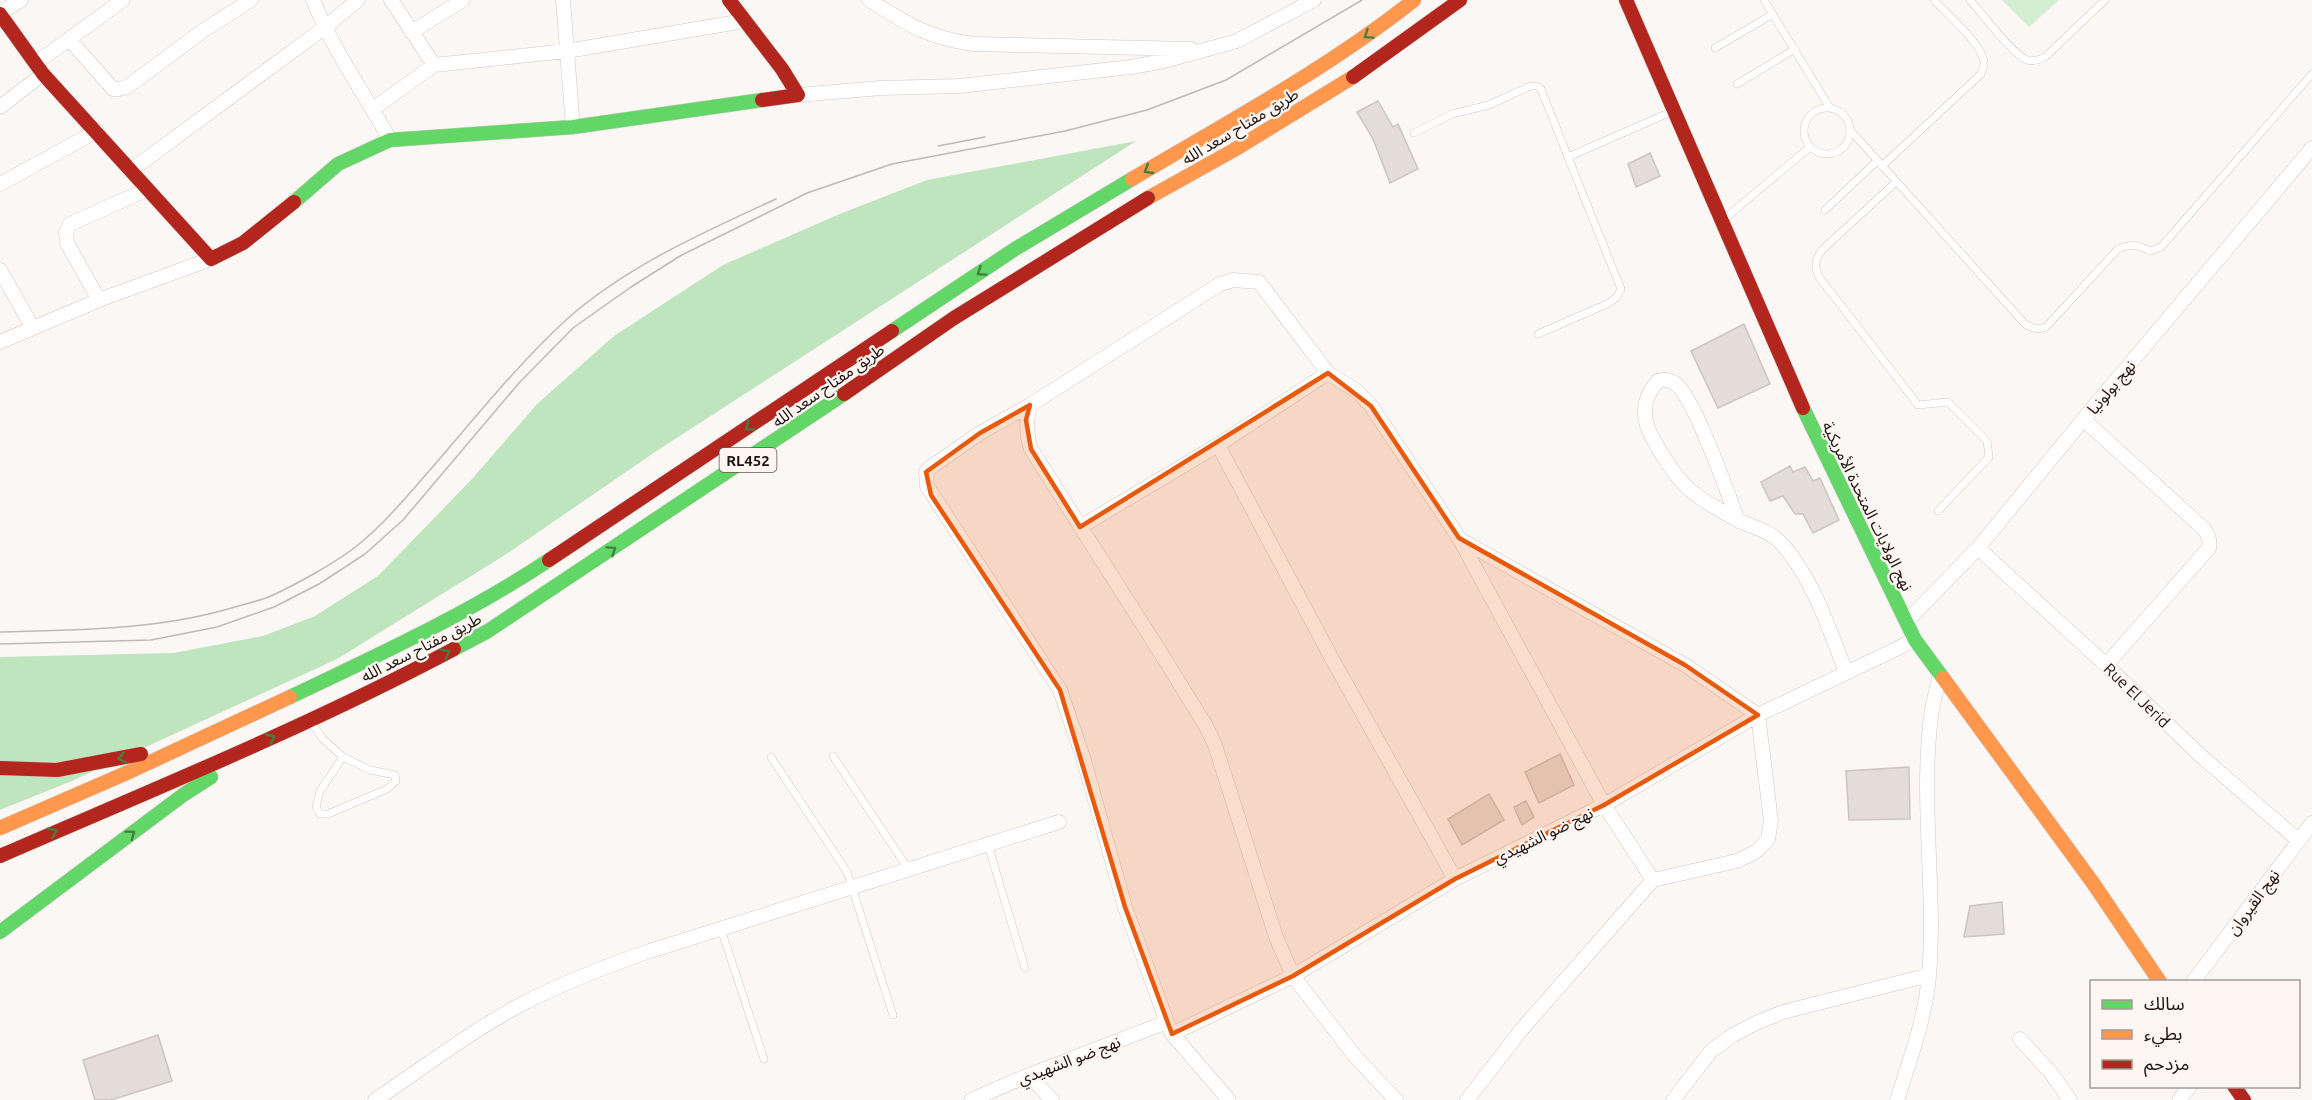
<svg xmlns="http://www.w3.org/2000/svg" width="2312" height="1100" font-family="Ubuntu,'Noto Sans Arabic',sans-serif">
	<style>
		.green { fill: #d4eed1 }
		.forest { fill: #bee5bd }
		.building { fill: #e4dcd8; stroke: #ccc4c0; stroke-width: 1.5 }
		.lines { fill: none; stroke-linecap: round; stroke-linejoin: round }
		.lane-casing { stroke: #d1c9c5; stroke-width: 8 }
		.street-casing { stroke: #d1c9c5; stroke-width: 15 }
		.fast-casing { stroke: #d1c9c5; stroke-width: 15 }
		.slow-casing { stroke: #d1c9c5; stroke-width: 15 }
		.jam-casing { stroke: #d1c9c5; stroke-width: 15 }
		.lane { stroke: #fefefe; stroke-width: 7 }
		.street { stroke: #fefefe; stroke-width: 14 }
		.fast { stroke: #63d668; stroke-width: 14 }
		.slow { stroke: #ff974d; stroke-width: 14 }
		.jam { stroke: #b3261e; stroke-width: 14 }
		.tram { stroke: #bcbab9; stroke-width: 1.5 }
		.oneway { stroke: #447e3f }
		.marked { fill: #e8590c; fill-opacity: 0.2; stroke: #e8590c; stroke-width: 4.5; stroke-linejoin: round }
		.labels { text-anchor: middle; dominant-baseline: central; stroke-width: 4.5; stroke-linejoin: round; paint-order: stroke }
		.shield { fill: #fdf6f2; stroke: #625651; stroke-width: 1.5 }
		.shield-label { font-size: 15px; font-weight: bold; fill: #1f120c }
		.street-label { font-size: 16px; fill: #1f120c; stroke: #fdf6f2 }
	</style>
	<rect width="100%" height="100%" fill="#faf7f5"/>
	<!-- green -->
	<path class="green" d="M2002,0H2059L2029,27Z"/>
	<!-- forest -->
	<path class="forest" d="M1136,141L655,452L505,555L337,659L72,781L0,810V657L174,653L263,636L315,616L378,576L472,479L537,404L614,336L723,265L842,213L927,180Z"/>
	<!-- building -->
	<path class="building" d="M1378,101L1393,127L1398,124L1418,169L1390,183L1373,139L1357,112Z
		M1650,153L1660,176L1636,187L1628,164Z
		M1744,324L1770,384L1718,408L1691,351Z
		M1790,466L1793,472L1805,467L1813,481L1820,478L1839,520L1813,533L1803,514H1795L1783,496L1770,501L1761,482Z
		M1560,754L1574,785L1539,803L1525,772Z
		M1909,767L1910,819L1849,820L1846,771Z
		M1489,794L1504,820L1462,845L1448,819Z
		M1526,801L1534,817L1522,825L1514,807Z
		M2002,902L2004,934L1964,937L1970,906Z
		M158,1035L172,1081L111,1100H95L83,1060Z"/>
	<g class="lines">
		<!-- lane casing -->
		<g class="lane-casing">
			<path id="lane" d="M1764,0L1830,108
				M1970,0C1982,13 2012,54 2027,60C2033,62 2039,60 2045,57L2105,0
				M1715,48L1773,14
				M1737,84L1795,49
				M1804 131a23 23 0 1 1 46 0a23 23 0 1 1-46 0Z
				M1850,130L2025,324C2033,329 2038,330 2046,327L2118,249C2131,243 2138,245 2150,251L2161,247L2312,74
				M1414,133L1452,114L1489,105L1530,86H1537L1541,89L1568,157L1673,111
				M1882,166L1981,74C1981,73 1984,66 1984,65C1986,47 1946,13 1934,0
				M1896,182L1822,250C1815,260 1814,265 1819,277L1918,405L1948,402L1987,441L1989,457L1938,511
				M1825,210L1877,161
				M1723,220L1810,147
				M1538,334L1609,303L1617,297L1621,289L1568,157
				M312,724L323,739L343,757
				M833,756L909,870
				M343,757L370,770L395,775L396,781L387,789L328,814H320L316,807L320,791Z
				M771,757L847,872L893,1015
				M988,845L1025,968
				M721,929L764,1059"/>
		</g>
		<!-- street casing -->
		<g class="street-casing">
			<path id="street" d="M313,0C333,50 364,93 390,140
				M391,0L434,65
				M563,0L573,127
				M869,0C906,23 929,39 974,44L1191,49
				M0,13L21,0
				M413,31L463,0
				M69,39L113,89H119L127,87L204,30L251,0
				M36,63L123,0
				M798,95L881,88L959,86L1131,67L1164,61L1237,41L1314,0
				M0,107L43,74
				M373,109L434,65L567,51L744,21
				M130,171L324,28L358,0
				M0,184L97,131
				M0,270L33,328
				M99,300L67,243L66,232L70,224L148,189
				M0,342L99,300L211,259
				M1030,405L980,433L931,467L926,472L927,486L1060,690L1083,757L1125,907L1167,1022L1172,1034L1229,1100
				M2083,419L2203,528C2209,535 2210,540 2209,548L2106,665
				M1218,445L1331,657L1455,879
				M1738,521C1728,494 1695,399 1676,384C1671,380 1665,379 1658,381C1642,398 1641,418 1653,439C1678,484 1690,495 1736,519C1753,528 1770,530 1783,545C1814,581 1829,629 1846,672
				M1080,527L1218,445L1328,373
				M1461,540L1685,665L1758,715L1771,821L1768,839L1757,851L1737,861L1653,880L1522,1029L1467,1100
				M1978,548L2106,665L2201,756L2298,840
				M1906,622L1978,548L2096,404L2312,148
				M2193,982L2312,823
				M1172,1034L1293,976L1455,879L1604,805L1758,715L1915,640
				M2020,1039L2051,1073L2070,1100
				M1029,1075L1052,1100
				M375,1100C423,1068 471,1031 522,1004C563,983 606,966 650,951L1059,822
				M971,1100L1029,1075L1167,1022
				M1396,1100L1354,1055L1293,976L1276,937L1215,745L1206,726L1157,647L1031,449C1026,433 1026,421 1030,405L1220,284L1233,280L1259,282L1328,373L1357,391L1371,406L1459,538L1604,805L1653,880
				M1673,1100L1711,1051L1733,1035L1758,1022L1783,1012L1929,975
				M1897,1100C1910,1060 1925,1019 1929,976C1936,893 1921,808 1930,725C1931,708 1936,692 1940,675
				M2179,1100L2190,1086"/>
		</g>
		<!-- fast casing -->
		<g class="fast-casing">
			<path id="fast" d="M294,202L338,164L390,140L573,127L762,100
				M892,331L1015,249L1132,179
				M1803,408L1915,640L1943,678
				M454,649L488,631L844,394
				M290,697C378,655 468,614 549,560
				M0,932L183,795L211,777"/>
		</g>
		<!-- slow casing -->
		<g class="slow-casing">
			<path id="slow" d="M1132,179C1228,122 1327,69 1414,0
				M1148,198L1234,150L1353,77
				M1943,678L2093,883L2160,982
				M0,828L131,771L290,697"/>
		</g>
		<!-- jam casing -->
		<g class="jam-casing">
			<path id="jam" d="M729,0L782,69L798,95L762,100
				M1626,0L1803,408
				M0,14L43,74L211,259L243,243L294,202
				M1353,77L1460,0
				M844,394L954,318L1148,198
				M549,560L892,331
				M0,768L57,770L141,754
				M0,856C152,790 307,727 454,649
				M2234,1086L2244,1100"/>
		</g>
		<!-- lane -->
		<use href="#lane" class="lane"/>
		<!-- street -->
		<use href="#street" class="street"/>
		<!-- fast -->
		<use href="#fast" class="fast"/>
		<!-- slow -->
		<use href="#slow" class="slow"/>
		<!-- jam -->
		<use href="#jam" class="jam"/>
		<!-- tram -->
		<path class="tram" d="M938,146L985,137
			M0,632C79,630 159,630 235,607C247,603 260,601 271,596C295,585 339,561 359,544C385,523 407,496 430,470C474,419 517,365 567,319C627,266 704,232 776,199
			M0,644L151,640L217,627L274,607L319,584L365,554L403,520L519,383L573,328L631,287L680,256L807,193L892,164L1065,131L1147,110L1226,80L1362,0"/>
	</g>
	<!-- one-way arrows -->
	<defs><path id="oneway-chevron" d="M-2-3.5L2.5 0L-2 3.5" fill="none" stroke-width="1.6" stroke-linecap="round" stroke-linejoin="round" transform="scale(1.5)"/></defs>
	<g class="oneway">
		<use href="#oneway-chevron" transform="translate(1368 35) rotate(146)"/>
		<use href="#oneway-chevron" transform="translate(1148 170) rotate(149)"/>
		<use href="#oneway-chevron" transform="translate(981 272) rotate(146)"/>
		<use href="#oneway-chevron" transform="translate(749 427) rotate(146)"/>
		<use href="#oneway-chevron" transform="translate(612 550) rotate(-34)"/>
		<use href="#oneway-chevron" transform="translate(446 653) rotate(-28)"/>
		<use href="#oneway-chevron" transform="translate(271 738) rotate(-25)"/>
		<use href="#oneway-chevron" transform="translate(122 758) rotate(168)"/>
		<use href="#oneway-chevron" transform="translate(53 832) rotate(-24)"/>
		<use href="#oneway-chevron" transform="translate(131 834) rotate(-37)"/>
	</g>
	<!-- marked area -->
	<path class="marked" d="M1328,373L1371,406L1459,538L1685,665L1758,715L1604,805L1455,879L1293,976L1172,1034L1125,907L1060,690L931,495L926,472L980,433L1030,405L1026,420L1031,449L1080,527Z"/>
	<g class="labels">
		<!-- shield labels -->
		<rect class="shield" x="719.5" y="448" width="57" height="24" rx="4.5"/>
		<g class="shield-label">
			<text x="748" y="460">RL452</text>
		</g>
		<!-- street labels -->
		<g class="street-label">
			<text transform="translate(1240 126) rotate(-31)">طريق مفتاح سعد الله</text>
			<text transform="translate(828 385) rotate(-35)">طريق مفتاح سعد الله</text>
			<text transform="translate(2111 387) rotate(-50)">نهج بولونيا</text>
			<text transform="translate(1868 506) rotate(64)">نهج الولايات المتحدة الأمريكية</text>
			<text transform="translate(421 647) rotate(-27)">طريق مفتاح سعد الله</text>
			<text transform="translate(2137 695) rotate(44)">Rue El Jerid</text>
			<text transform="translate(1543 835) rotate(-26)">نهج ضو الشهيدي</text>
			<text transform="translate(2253 902) rotate(-54)">نهج القيروان</text>
			<text transform="translate(1069 1060) rotate(-21)">نهج ضو الشهيدي</text>
		</g>
	</g>
	<!-- legend -->
	<rect x="2090" y="980" width="210" height="108" fill="#fdf6f2" stroke="#a49b96" stroke-width="1.5"/>
	<rect x="2102" y="1000" width="30" height="9" fill="#63d668" stroke="#a49b96" stroke-width="1.5"/>
	<text x="2144" y="1010" font-size="18" fill="#1f120c">سالك</text>
	<rect x="2102" y="1030" width="30" height="9" fill="#ff974d" stroke="#a49b96" stroke-width="1.5"/>
	<text x="2144" y="1040" font-size="18" fill="#1f120c">بطيء</text>
	<rect x="2102" y="1060" width="30" height="9" fill="#b3261e" stroke="#a49b96" stroke-width="1.5"/>
	<text x="2144" y="1070" font-size="18" fill="#1f120c">مزدحم</text>
</svg>
